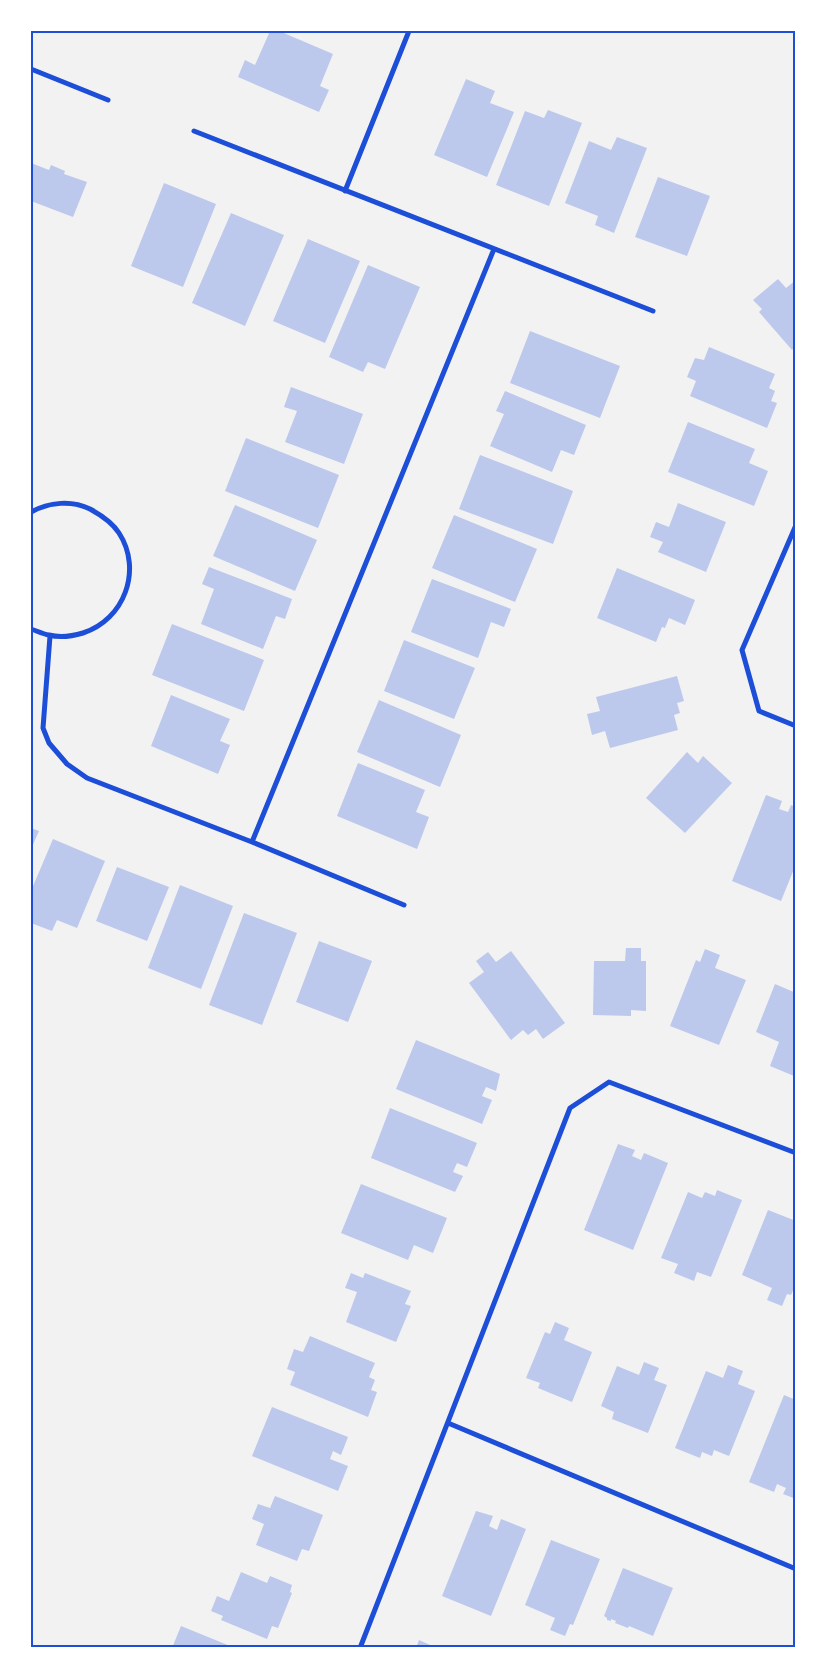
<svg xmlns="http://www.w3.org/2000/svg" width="827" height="1679" font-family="'PT Sans Narrow',sans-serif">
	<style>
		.building { fill: #bdc9ec }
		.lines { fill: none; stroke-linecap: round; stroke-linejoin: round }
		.minor { stroke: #1d4ed8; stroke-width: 5 }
		.neatline { fill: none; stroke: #1d4ed8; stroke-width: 2 }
	</style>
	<rect width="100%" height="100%" fill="#f2f2f2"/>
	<!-- building -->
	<path class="building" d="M270,31H279L333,54L320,86L329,90L319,112L238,77L245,60L255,65Z
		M466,79L495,91L490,103L514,112L487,177L434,155Z
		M548,110L582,123L549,206L496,185L525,111L544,118Z
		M617,137L647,148L614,233L595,225L598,216L565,203L589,141L611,150Z
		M31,163L49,170L51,165L65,171L64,174L87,182L73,217L31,201Z
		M658,177L710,196L687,256L635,237Z
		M164,183L216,204L183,287L131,266Z
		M231,213L284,235L245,326L192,303Z
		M308,239L360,261L325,343L273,321Z
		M368,265L420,287L385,369L368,362L363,372L329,357Z
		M778,279L786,288L796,280V346L792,350L759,312L762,309L753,300Z
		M530,331L620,366L600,418L510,383Z
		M709,347L775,374L769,388L775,391L771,401L777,403L767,428L690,396L696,381L687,377L695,358L704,360Z
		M291,387L363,414L344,464L285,442L297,411L284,407Z
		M505,391L586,425L574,455L561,450L552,472L490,446L504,414L496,411Z
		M688,422L755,449L749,463L768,471L754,506L668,472Z
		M246,438L339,475L318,528L225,491Z
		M480,455L573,491L553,544L459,509Z
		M678,503L726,522L706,572L658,552L663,542L650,537L656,522L669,527Z
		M235,505L317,540L295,591L213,556Z
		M454,515L537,549L515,602L432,568Z
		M209,567L292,599L285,619L276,616L263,649L201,624L214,589L202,584Z
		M617,568L695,600L685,625L669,618L665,628L662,627L656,642L597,618Z
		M432,579L511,609L504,627L491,622L478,658L411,632Z
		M172,624L264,660L244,711L152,675Z
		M404,640L475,668L454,719L384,691Z
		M677,676L684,701L677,703L680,713L674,715L678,730L610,748L605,731L592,735L587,714L600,711L596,697Z
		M171,695L230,719L220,741L230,745L218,774L151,746Z
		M379,700L461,735L440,787L357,752Z
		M687,752L698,763L703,756L732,783L685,833L646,798Z
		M358,763L425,790L416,812L429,817L417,849L337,816Z
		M766,795L782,801L779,809L788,812L791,805L796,807V864L781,901L732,881Z
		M31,828L39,831L31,849Z
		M53,839L105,861L77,928L57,920L52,931L31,923V891Z
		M117,867L169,887L147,941L96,921Z
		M180,885L233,906L201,989L148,968Z
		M244,913L297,933L262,1025L209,1005Z
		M319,941L372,961L348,1022L296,1002Z
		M626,948H641V961H646V1011L631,1010V1016L593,1015L594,961H625Z
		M705,949L720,955L715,968L746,980L719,1045L670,1026L696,960L700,962Z
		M511,951L565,1023L543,1039L536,1029L528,1035L523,1030L511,1040L469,983L484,972L476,961L488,952L496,962Z
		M775,984L796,993V1073L794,1076L770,1066L779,1042L756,1032Z
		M416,1040L500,1074L496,1091L486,1087L482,1096L492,1100L482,1124L396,1089Z
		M390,1108L477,1143L467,1167L457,1163L453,1172L463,1176L455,1192L371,1158Z
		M618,1144L635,1150L632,1156L641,1160L644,1153L668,1163L633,1250L584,1230Z
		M361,1184L447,1218L433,1253L414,1245L408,1260L341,1233Z
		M717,1190L742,1200L711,1277L697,1272L694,1281L674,1273L678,1264L661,1258L688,1192L702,1198L705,1192L715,1196Z
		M768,1210L796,1221V1283L791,1295L787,1294L782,1306L767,1300L772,1288L742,1275Z
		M351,1273L363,1278L365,1273L411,1291L405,1304L411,1306L396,1342L346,1322L357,1292L345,1288Z
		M555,1322L569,1328L564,1340L592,1352L572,1402L538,1388L540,1383L526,1378L545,1332L550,1334Z
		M310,1336L375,1363L369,1377L375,1380L371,1390L377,1392L368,1417L290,1385L295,1372L287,1369L294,1349L303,1352Z
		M644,1362L659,1368L654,1380L667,1385L648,1433L612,1419L614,1412L601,1406L617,1366L639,1375Z
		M728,1365L743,1371L738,1384L755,1391L729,1456L714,1450L712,1456L702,1452L700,1458L675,1448L706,1371L723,1378Z
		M784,1395L796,1400V1499L783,1494L786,1488L777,1484L774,1492L749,1482Z
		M272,1407L348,1437L341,1455L333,1451L330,1459L348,1466L338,1491L252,1456Z
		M275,1496L323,1515L309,1551L302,1549L297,1561L256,1545L264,1524L252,1519L258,1504L270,1508Z
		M476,1511L493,1516L489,1526L497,1530L501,1519L526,1529L491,1616L442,1596Z
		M551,1540L600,1559L573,1625L570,1624L565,1636L550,1630L555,1618L525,1605Z
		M623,1568L673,1588L653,1636L629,1626L628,1628L615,1623L616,1621L611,1619V1621L607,1620V1618L604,1616Z
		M241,1572L267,1583L270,1576L292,1585L290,1592L292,1593L278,1628L272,1626L267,1639L221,1620L223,1616L211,1611L217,1596L229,1601Z
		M181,1626L235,1648H172Z
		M419,1640L437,1648H416Z"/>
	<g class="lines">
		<!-- minor -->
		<path class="minor" d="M31,69L108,100
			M194,131L653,311
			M345,191L409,31
			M31,512C49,502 72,500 90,509C101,515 112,522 119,533C143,570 124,620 83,633C73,636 60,638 49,635C43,634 37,631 31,629
			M796,525L742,650L759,711L796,726
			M50,636L43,728L49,743L67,764L87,778L252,842L404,905
			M252,842L494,249
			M448,1423L796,1569
			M360,1648L570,1108L609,1082L796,1153"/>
	</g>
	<!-- border -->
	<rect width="827" height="1679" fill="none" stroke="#ffffff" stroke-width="65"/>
	<rect x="32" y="32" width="762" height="1614" class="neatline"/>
</svg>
